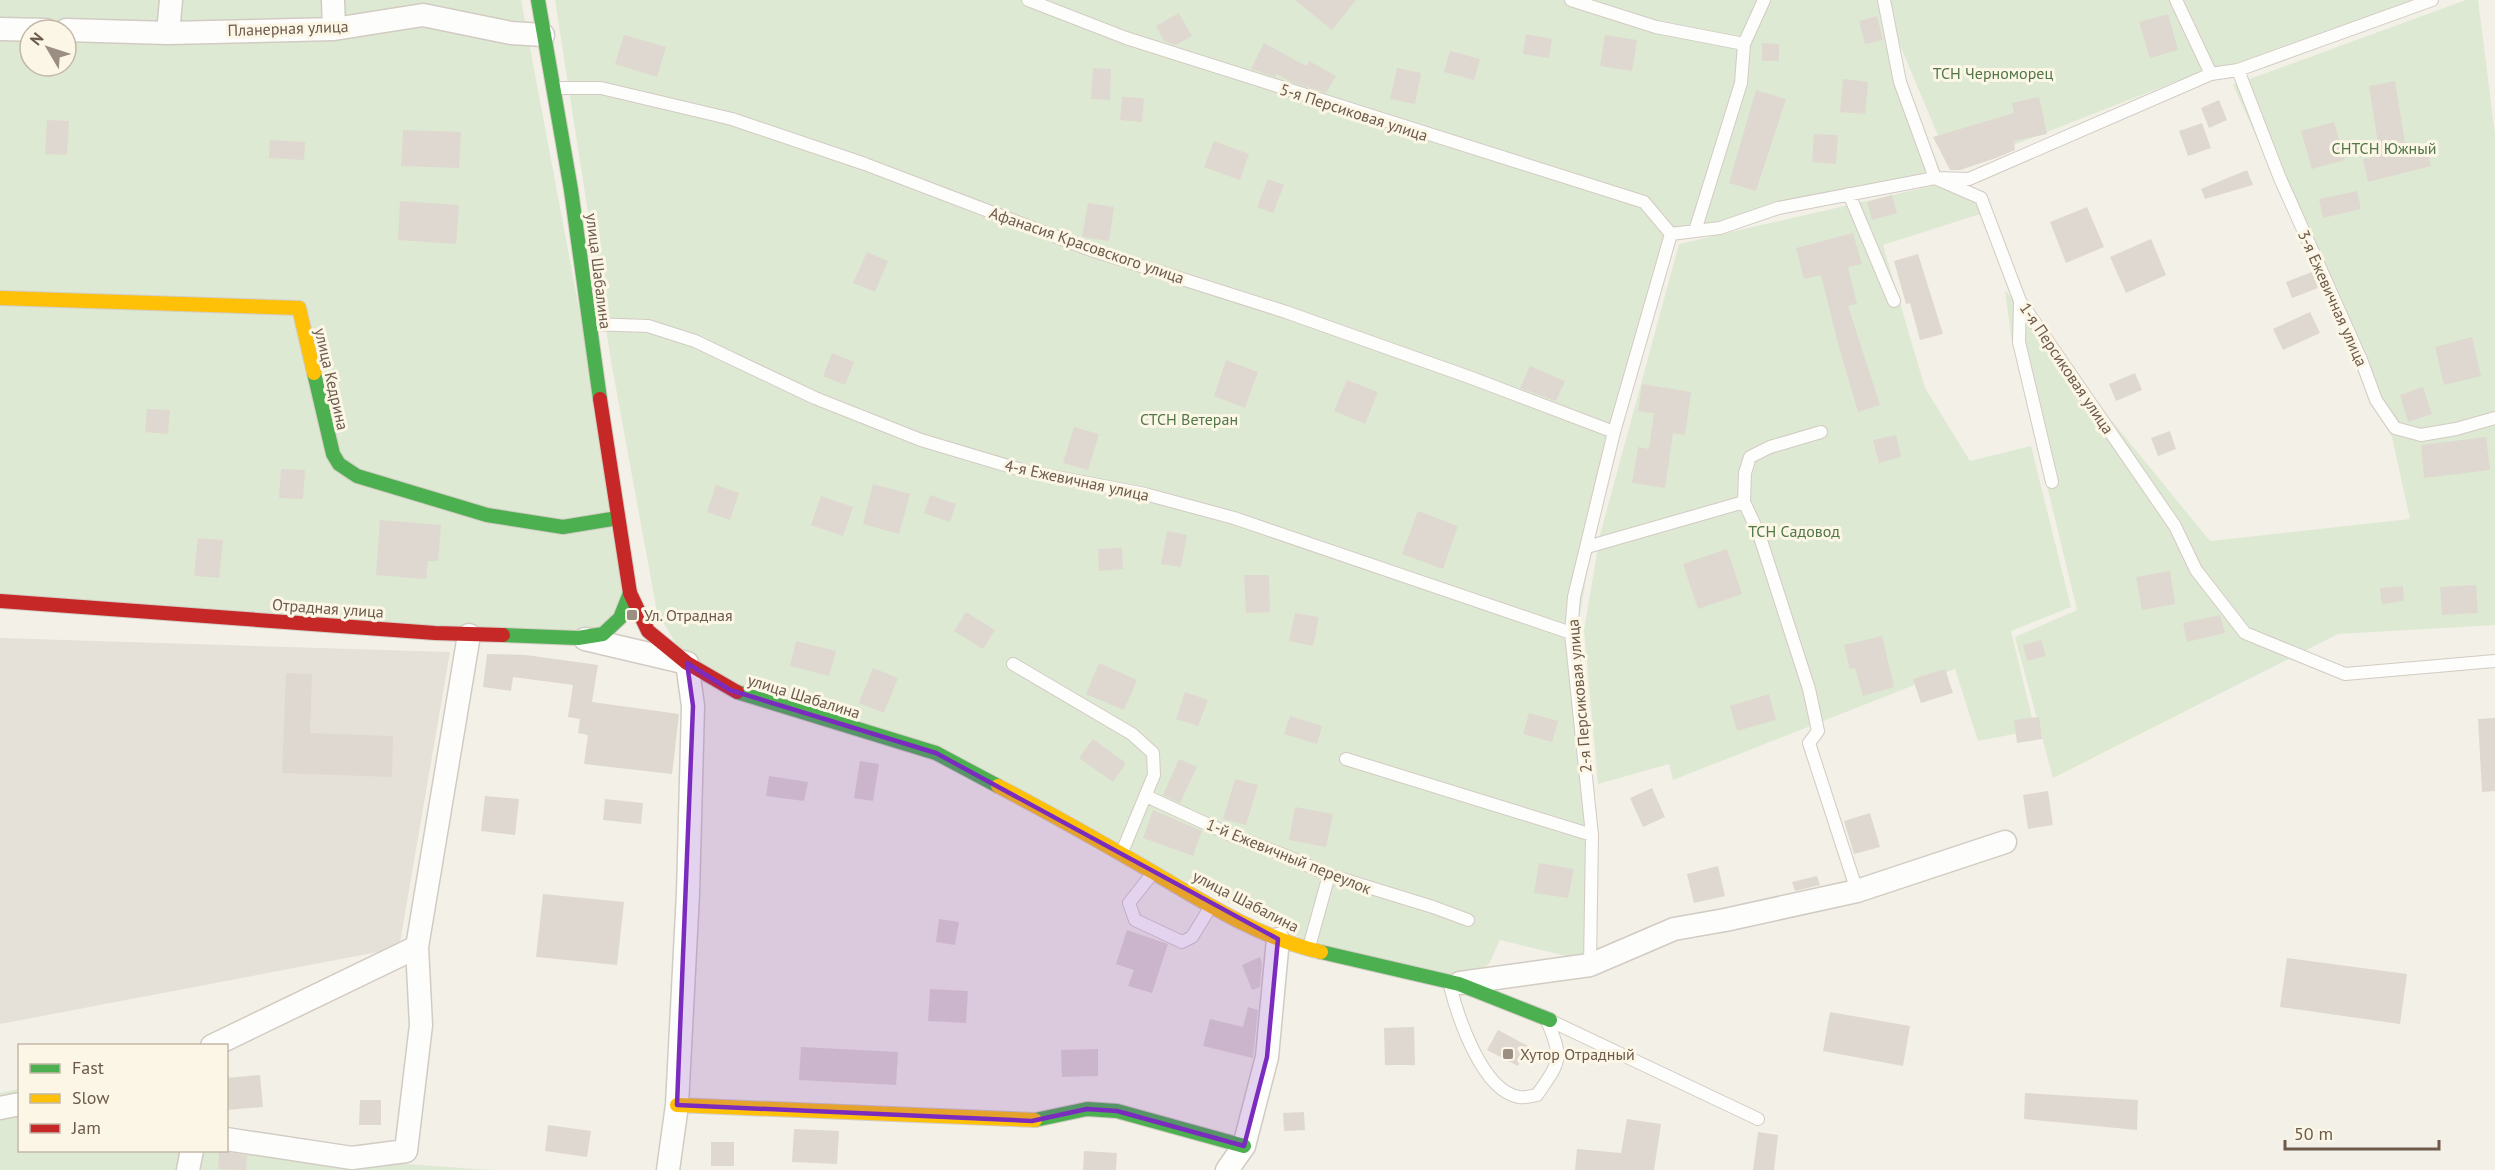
<svg xmlns="http://www.w3.org/2000/svg" width="2495" height="1170" font-family="'PT Sans',sans-serif">
	<style>
		.industrial { fill: #e5e0d8 }
		.green { fill: #dee9d3; fill-rule: evenodd }
		.building { fill: #dfd8d0 }
		.lines { fill: none; stroke-linecap: round; stroke-linejoin: round }
		.lane-casing { stroke: #d2cbc3; stroke-width: 14 }
		.street-casing { stroke: #d2cbc3; stroke-width: 25 }
		.fast-casing { stroke: #d3ccc3; stroke-width: 16 }
		.slow-casing { stroke: #d3ccc3; stroke-width: 16 }
		.jam-casing { stroke: #d3ccc3; stroke-width: 16 }
		.lane { stroke: #fdfdfb; stroke-width: 12 }
		.street { stroke: #fdfdfb; stroke-width: 22 }
		.fast { stroke: #4caf50; stroke-width: 14 }
		.slow { stroke: #ffc107; stroke-width: 14 }
		.jam { stroke: #c62828; stroke-width: 14 }
		.marked { fill: #7b2cbf; fill-opacity: 0.2; stroke: #7b2cbf; stroke-width: 4.5; stroke-linejoin: round }
		.poi-dot { fill: #9c8e82; stroke: #fcf6e6; stroke-width: 2 }
		.labels { text-anchor: middle; dominant-baseline: central; stroke-width: 6; stroke-linejoin: round; paint-order: stroke }
		.street-label { font-size: 16px; fill: #6d5a4b; stroke: #fcf6e6 }
		.park-label { font-size: 16px; fill: #527748; stroke: #fcf6e6 }
		.poi-label { font-size: 16px; fill: #6d5a4b; stroke: #fcf6e6; text-anchor: start }
	</style>
	<rect width="100%" height="100%" fill="#f3f0e7"/>
	<!-- industrial -->
	<path class="industrial" d="M0,638L450,652L399,948L0,1024Z"/>
	<!-- green -->
	<path class="green" d="M0,0H521L628,569L620,618L578,638L0,601ZM30,30H66V66H30Z
		M555,0H1879L1887,42L1940,170L1676,238L1596,520L1577,632L1591,823L1587,961L1500,940L1489,964L1454,986L1350,962L938,760L689,666L657,612L611,361Z
		M1890,0H2412L2237,63L2198,73L1952,169L1897,38Z
		M2466,0H2478L2495,134V625L2338,634L2053,778L2015,637L2077,610L2011,336L2005,290L2210,541L2410,519L2392,437L2233,85Z
		M1936,185L1973,187L1980,214L1883,245L1925,388L1970,461L2031,446L2071,607L2011,631L2035,730L1978,741L1955,669L1673,780L1669,764L1598,784L1584,630L1600,535L1679,244Z
		M19,1089L20,1150L182,1151L181,1170H0V1093Z
		M203,1150L491,1170H201Z"/>
	<!-- building -->
	<path class="building" d="M1295,0H1356L1332,30Z
		M1179,13L1192,36L1176,45L1164,41L1156,26Z
		M2168,14L2178,50L2150,58L2139,22Z
		M1877,16L1883,40L1865,44L1859,21Z
		M1526,34L1552,39L1549,58L1523,54Z
		M624,35L666,47L657,77L615,64Z
		M1605,35L1637,40L1632,71L1600,66Z
		M1264,43L1306,66L1309,61L1336,76L1326,93L1291,82L1277,74L1275,77L1251,69Z
		M1762,43L1779,44V61H1762Z
		M1450,51L1480,59L1474,80L1444,72Z
		M1093,68L1111,69L1110,100L1091,99Z
		M1397,68L1421,73L1415,104L1390,99Z
		M1843,79L1868,82L1865,114L1840,112Z
		M2395,81L2406,149L2426,144L2431,166L2368,182L2363,159L2380,156L2369,86Z
		M1756,90L1786,99L1756,191L1729,183Z
		M1122,97L1144,98L1142,122L1120,120Z
		M2039,97L2047,134L2014,141L2015,150L1996,158L1960,170H1950L1933,137L2014,113L2012,103Z
		M2219,100L2227,120L2209,128L2201,108Z
		M47,120L69,121L67,155L45,154Z
		M2334,122L2345,160L2312,169L2301,131Z
		M2202,123L2211,148L2188,156L2179,131Z
		M403,130L461,132L459,168L401,166Z
		M1814,134L1838,135L1836,164L1812,162Z
		M270,140L305,142L304,160L269,158Z
		M1214,141L1249,154L1240,180L1204,167Z
		M2247,170L2253,185L2205,199L2201,189Z
		M1268,179L1284,185L1273,213L1257,207Z
		M2357,191L2361,209L2323,218L2319,199Z
		M1892,195L1897,213L1872,220L1867,202Z
		M400,201L459,205L456,244L398,240Z
		M1088,203L1114,207L1109,241L1082,237Z
		M2087,207L2104,247L2066,263L2050,222Z
		M1853,233L1862,264L1848,267L1857,304L1848,306L1880,405L1858,412L1837,340L1821,275L1804,279L1796,248Z
		M2151,239L2166,275L2126,293L2110,257Z
		M867,252L888,261L875,292L853,283Z
		M1918,254L1943,334L1920,340L1910,303L1906,304L1894,261Z
		M2312,272L2318,288L2292,298L2286,282Z
		M2310,312L2320,333L2283,350L2273,329Z
		M2472,337L2481,376L2444,385L2435,347Z
		M832,353L854,362L845,385L823,376Z
		M1226,360L1258,372L1245,408L1214,396Z
		M1530,366L1565,381L1556,401L1520,388Z
		M2135,373L2142,390L2116,401L2109,384Z
		M1347,380L1378,392L1365,424L1334,411Z
		M1642,384L1691,392L1685,435L1673,433L1665,488L1632,483L1638,447L1649,449L1654,413L1638,411Z
		M2423,387L2432,414L2408,422L2400,395Z
		M147,409L170,410L168,434L145,432Z
		M1074,427L1099,434L1088,470L1063,463Z
		M2170,431L2176,449L2158,456L2151,438Z
		M1896,435L1901,457L1879,463L1873,440Z
		M2486,437L2490,470L2424,478L2421,445Z
		M281,469L305,470L303,499L279,498Z
		M873,484L910,494L899,534L863,524Z
		M716,485L739,493L730,520L707,512Z
		M930,495L956,504L950,522L924,513Z
		M821,496L853,507L843,536L811,525Z
		M1418,511L1458,526L1443,569L1402,554Z
		M380,520L441,525L438,561H428L426,579L376,575Z
		M1167,531L1187,535L1181,567L1161,564Z
		M198,538L223,540L219,578L194,576Z
		M1122,548L1123,569L1099,571L1098,549Z
		M1727,549L1742,594L1698,609L1683,564Z
		M2170,571L2175,604L2142,610L2136,577Z
		M1244,575H1269L1270,612L1246,613Z
		M2476,585L2478,613L2442,615L2440,587Z
		M2403,586L2404,601L2382,604L2380,588Z
		M966,612L995,630L983,649L954,631Z
		M1295,613L1319,617L1313,646L1289,641Z
		M2220,615L2225,633L2187,642L2183,623Z
		M1882,636L1894,687L1863,696L1855,668L1850,669L1844,645Z
		M2041,640L2046,656L2027,661L2023,645Z
		M796,641L836,651L829,676L790,666Z
		M487,654L526,655L598,665L592,702L679,714L672,774L584,764L588,735L578,733L580,719L568,717L573,685L513,677L511,691L483,687Z
		M1099,663L1137,680L1124,710L1086,694Z
		M873,668L898,678L884,713L859,703Z
		M1945,669L1953,693L1921,703L1913,679Z
		M286,673L312,674L310,733L393,736L392,777L282,773Z
		M1185,692L1208,700L1198,726L1176,719Z
		M1769,694L1776,720L1737,731L1730,706Z
		M1529,713L1558,721L1552,742L1523,734Z
		M1290,716L1322,726L1317,744L1284,734Z
		M2039,717L2042,739L2017,743L2014,720Z
		M2495,718V791L2482,792L2478,719Z
		M1093,739L1126,763L1113,782L1079,758Z
		M1179,759L1197,767L1180,803L1163,795Z
		M860,761L879,764L873,801L854,798Z
		M769,776L808,782L804,801L766,796Z
		M1235,779L1258,785L1246,825L1223,819Z
		M1652,788L1665,817L1643,827L1630,798Z
		M2048,791L2053,825L2028,829L2023,795Z
		M485,796L519,799L515,835L481,831Z
		M605,799L643,803L641,824L603,820Z
		M1295,807L1333,814L1326,847L1289,840Z
		M1153,810L1202,831L1193,856L1143,838Z
		M1870,813L1880,847L1854,854L1844,821Z
		M1539,863L1574,869L1568,898L1534,893Z
		M1718,866L1725,896L1694,903L1687,874Z
		M1817,876L1820,885L1795,891L1792,882Z
		M543,894L624,902L617,965L536,957Z
		M939,919L959,922L955,945L936,942Z
		M1127,930L1168,944L1152,993L1128,986L1134,970L1116,964Z
		M1260,957L1262,963L1260,987L1252,990L1242,965Z
		M2287,958L2407,974L2400,1024L2280,1007Z
		M930,989L968,991L966,1023L928,1021Z
		M1248,1007L1258,1010L1253,1058L1203,1046L1210,1019L1243,1027Z
		M1830,1012L1910,1026L1903,1066L1823,1051Z
		M1414,1027L1415,1065H1385L1384,1028Z
		M1498,1030L1528,1046L1518,1066L1487,1050Z
		M801,1047L898,1052L896,1085L799,1080Z
		M1098,1049V1076L1062,1077L1061,1050Z
		M260,1075L263,1107L226,1110V1078Z
		M2025,1093L2138,1100L2137,1130L2024,1119Z
		M360,1100H381V1125H359Z
		M1304,1112L1305,1130L1284,1131L1283,1113Z
		M1627,1119L1661,1124L1654,1170H1575L1577,1149L1621,1153Z
		M548,1125L591,1131L587,1157L545,1151Z
		M794,1129L839,1131L837,1164L792,1162Z
		M1758,1132L1778,1135L1774,1170H1753Z
		M711,1142H734V1166H711Z
		M219,1150L247,1156L246,1170L218,1169Z
		M1084,1151L1117,1153L1116,1170H1083Z"/>
	<g class="lines">
		<!-- lane casing -->
		<g class="lane-casing">
			<path id="lane" d="M1028,0L1126,38L1644,202L1671,234
				M1571,0L1656,27L1744,44
				M1884,0L1900,82L1935,178L1981,198L2020,301L2175,526L2196,570L2245,633L2345,674L2495,661
				M2176,0L2211,74
				M2238,70L2279,176L2362,362L2376,400L2395,428L2421,435L2456,429L2495,418
				M556,88H601L732,119L865,164L1088,249L1286,312L1469,377L1614,432
				M1849,194L1894,301
				M1695,231L1741,83L1744,44L1764,0
				M1671,234L1720,228L1778,208L1935,178L1969,179L2211,74L2238,70L2432,0
				M2020,301L2019,342L2052,482
				M590,324L648,326L695,341L815,398L921,440L1025,471L1145,494L1234,518L1571,633
				M1744,502L1759,534L1809,689L1818,731L1809,743L1857,891
				M1587,547L1744,502L1745,473L1750,457L1770,447L1821,432
				M1013,664L1132,734L1153,753L1154,775L1122,852
				M1346,759L1592,835
				M1146,796L1233,836L1284,855L1329,875L1433,907L1468,920
				M1152,874L1129,903L1135,920L1182,942L1192,937L1211,906
				M1309,947L1329,875
				M1590,965L1592,835L1571,633L1574,597L1614,432L1671,234
				M1450,986C1458,1017 1482,1091 1519,1097C1524,1098 1532,1096 1537,1095C1559,1063 1564,1060 1548,1023
				M1551,1021L1758,1119"/>
		</g>
		<!-- street casing -->
		<g class="street-casing">
			<path id="street" d="M333,0L334,29
				M0,29L46,30
				M66,30L168,33L334,29L423,15L511,33L543,35
				M168,33L171,0
				M585,639L687,663L693,706L688,893L677,1105L668,1170
				M1460,983L1590,965L1674,929L1725,920L1857,891L2005,842
				M212,1046L417,947L469,635
				M0,1108L20,1104
				M226,1139L352,1158L406,1151L421,1025L417,947
				M188,1170L192,1150
				M1227,1170L1244,1146L1267,1057L1278,939"/>
		</g>
		<!-- fast casing -->
		<g class="fast-casing">
			<path id="fast" d="M538,0L571,190L600,399
				M314,373L333,454L339,464L357,476L487,515L563,527L618,518
				M503,635L578,638L603,634L620,618L630,593
				M737,692L936,753L998,786
				M1321,952L1459,984L1550,1020
				M1035,1120L1087,1109L1117,1111L1244,1146"/>
		</g>
		<!-- slow casing -->
		<g class="slow-casing">
			<path id="slow" d="M0,298L299,308L314,373
				M998,786C1050,813 1101,842 1151,871C1205,903 1260,938 1321,952
				M677,1105L1035,1120"/>
		</g>
		<!-- jam casing -->
		<g class="jam-casing">
			<path id="jam" d="M600,399L630,593L648,631L687,663L737,692
				M0,601L435,633L503,635"/>
		</g>
		<!-- lane -->
		<use href="#lane" class="lane"/>
		<!-- street -->
		<use href="#street" class="street"/>
		<!-- fast -->
		<use href="#fast" class="fast"/>
		<!-- slow -->
		<use href="#slow" class="slow"/>
		<!-- jam -->
		<use href="#jam" class="jam"/>
	</g>
	<!-- marked area -->
	<path class="marked" d="M687,663L730,690L936,753L1278,939L1267,1057L1244,1146L1117,1111L1087,1109L1032,1121L677,1105L693,706Z"/>
	<!-- markers -->
	<g class="poi-dot">
		<rect x="626" y="609" width="12" height="12" rx="3"/>
		<rect x="1502" y="1048" width="12" height="12" rx="3"/>
	</g>
	<g class="labels">
		<!-- street labels -->
		<g class="street-label">
			<text transform="translate(288 28) rotate(-2)">Планерная улица</text>
			<text transform="translate(1354 112) rotate(18)">5-я Персиковая улица</text>
			<text transform="translate(1087 245) rotate(19)">Афанасия Красовского улица</text>
			<text transform="translate(599 271) rotate(83)">улица Шабалина</text>
			<text transform="translate(2333 298) rotate(66)">3-я Ежевичная улица</text>
			<text transform="translate(2067 368) rotate(56)">1-я Персиковая улица</text>
			<text transform="translate(332 379) rotate(77)">улица Кедрина</text>
			<text transform="translate(1077 480) rotate(12)">4-я Ежевичная улица</text>
			<text transform="translate(328 608) rotate(4)">Отрадная улица</text>
			<text transform="translate(804 696) rotate(17)">улица Шабалина</text>
			<text transform="translate(1579 696) rotate(-95)">2-я Персиковая улица</text>
			<text transform="translate(1289 856) rotate(22)">1-й Ежевичный переулок</text>
			<text transform="translate(1246 901) rotate(27)">улица Шабалина</text>
		</g>
		<!-- park labels -->
		<g class="park-label">
			<text x="1993" y="73">ТСН Черноморец</text>
			<text x="2384" y="148">СНТСН Южный</text>
			<text x="1189" y="419">СТСН Ветеран</text>
			<text x="1794" y="531">ТСН Садовод</text>
		</g>
		<!-- poi labels -->
		<g class="poi-label">
			<text x="644" y="615">Ул. Отрадная</text>
			<text x="1520" y="1054">Хутор Отрадный</text>
		</g>
	</g>
	<!-- legend -->
	<rect x="18" y="1044" width="210" height="108" fill="#fcf6e6" stroke="#c3b8a8" stroke-width="1.5"/>
	<rect x="30" y="1064" width="30" height="9" fill="#4caf50" stroke="#c3b8a8" stroke-width="1.5"/>
	<text x="72" y="1074" font-size="18" fill="#6d5a4b">Fast</text>
	<rect x="30" y="1094" width="30" height="9" fill="#ffc107" stroke="#c3b8a8" stroke-width="1.5"/>
	<text x="72" y="1104" font-size="18" fill="#6d5a4b">Slow</text>
	<rect x="30" y="1124" width="30" height="9" fill="#c62828" stroke="#c3b8a8" stroke-width="1.5"/>
	<text x="72" y="1134" font-size="18" fill="#6d5a4b">Jam</text>
	<!-- north arrow -->
	<g transform="translate(48 48) rotate(309)"><circle r="28" fill="#fcf6e6" stroke="#c3b8a8" stroke-width="1.5"/>
	<path d="M0-4.5L10 22L0 15L-10 22Z" fill="#9c8e82"/>
	<text y="-9" font-size="16" font-weight="bold" text-anchor="middle" fill="#6d5a4b">N</text>
	</g>
	<!-- scale -->
	<path d="M2285 1140v9h154v-9" fill="none" stroke="#6d5a4b" stroke-width="3"/>
	<text x="2294" y="1140" font-size="18" fill="#6d5a4b" stroke="#fcf6e6" stroke-width="4.5" paint-order="stroke">50 m</text>
</svg>
